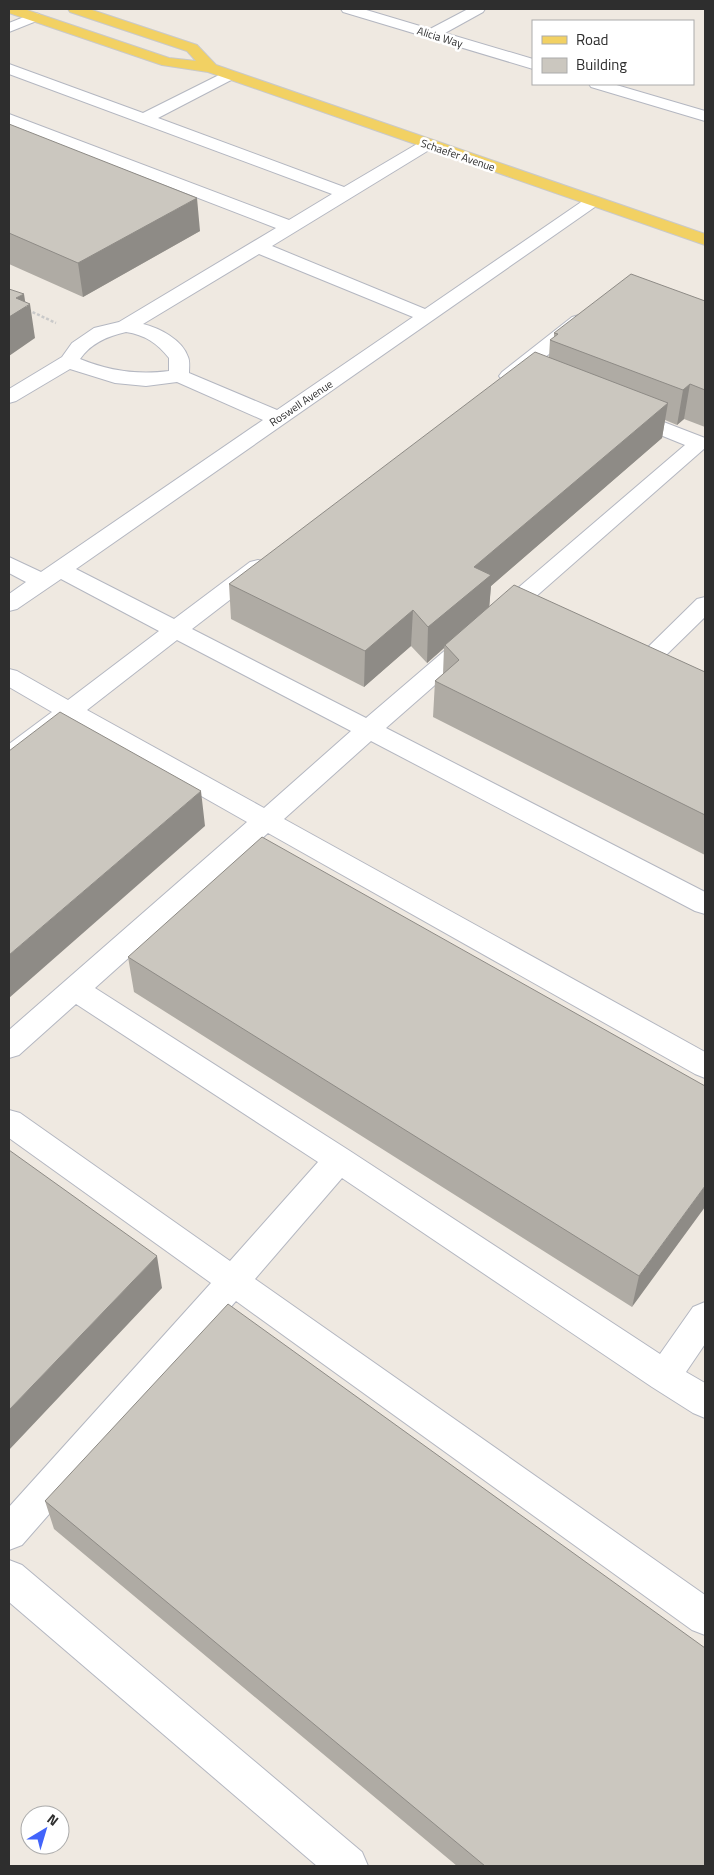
<svg xmlns="http://www.w3.org/2000/svg" width="714" height="1875" font-family="'Titillium Web',sans-serif">
	<style>
		.lines { fill: none; stroke-linecap: round; stroke-linejoin: round }
		.minor-casing { stroke: #b4b7c1; stroke-width: 2 }
		.major-casing { stroke: #c9c9c9; stroke-width: 2 }
		.path { stroke: #c9c9c9; stroke-width: 2.5; stroke-dasharray: 3 2; stroke-linecap: butt }
		.minor { fill: #fff; fill-rule: evenodd }
		.major { fill: #f2d163; fill-rule: evenodd }
		.wall { fill: #afaba4 }
		.shaded-wall { fill: #8e8b86 }
		.building { fill: #cbc7bf; stroke: #8e8b86 }
		.labels { text-anchor: middle; dominant-baseline: central; stroke-width: 5; stroke-linejoin: round; paint-order: stroke }
		.far-street-label { font-size: 11px; fill: #2e2e2e; stroke: #fff }
	</style>
	<rect width="100%" height="100%" fill="#efe9e1"/>
	<g class="lines">
		<!-- minor casing -->
		<g class="minor-casing">
			<path id="minor" d="M341,9H363L430,29L468,9H485L483,12L445,33L533,59V69L343,12Z
				M34,13L39,14L41,17L39,20L9,32V23Z
				M9,64L143,113L225,72H235L238,75L235,78L158,118L344,187L422,141H434L436,144L434,147L272,246L425,309L587,198H599L602,202L76,569L174,619L250,562L258,560L266,562L269,567L266,572L192,629L366,718L685,445L621,419L618,415L621,411L628,409L635,411L705,438V448L386,728L705,892V914L695,911L371,741L284,819L705,1052V1078L695,1074L268,833L95,988L350,1151L660,1354L693,1307L705,1302V1344L686,1372L705,1383V1418L693,1413L652,1387L342,1178L255,1279L705,1595V1635L692,1630L236,1301L22,1545L9,1550V1507L211,1283L9,1138V1110L20,1113L230,1261L318,1162L76,1004L19,1055L9,1058V1030L247,822L71,722L18,763L9,766V744L52,712L9,687V669L17,671L68,700L159,631L61,579L17,609L9,611V594L26,582L9,573V557L41,572L263,420L177,382L146,386L115,383L70,369L16,401L9,403V389L62,357L72,343L94,328L119,322L276,228L9,125V114L289,220L332,194L9,74ZM259,254L413,317L277,410L189,373C189,368 190,361 188,357C182,339 159,328 143,324ZM126,332C145,335 157,343 169,358V371C137,375 110,371 80,359C91,343 108,336 126,332ZM177,640L351,731L264,808L87,710Z
				M589,84H613L705,111V121L591,87Z
				M579,315L586,317L588,321L586,325L516,380H502L499,376L502,372L572,317Z
				M705,597V617L657,664L649,667L641,664L637,659L641,654L697,599Z
				M9,1560L22,1565L362,1852L368,1866H317L9,1602Z"/>
		</g>
		<!-- major casing -->
		<g class="major-casing">
			<path id="major" d="M9,9H24L169,58L196,61L187,51L70,12L68,9H89L197,45L216,65L705,234V245L208,72L162,65L9,13Z"/>
		</g>
		<!-- path -->
		<path class="path" d="M28,310L56,323"/>
		<!-- minor -->
		<use href="#minor" class="minor"/>
		<!-- major -->
		<use href="#major" class="major"/>
	</g>
	<!-- wall -->
	<path class="wall" d="M9,124L200,231L83,297L9,264Z
		M705,301V427L684,419L677,425L665,420L662,438L491,586L489,607L705,672V855L433,717L435,681L443,674L444,648L427,663L411,646L364,687L231,619L229,584L549,357L550,340L554,338V333Z
		M128,957L705,1086L632,1307L134,992Z
		M45,1501L705,1866H457L54,1529Z"/>
	<!-- shaded-wall -->
	<path class="shaded-wall" d="M197,198L200,231L83,297L78,263Z
		M24,294L26,307L30,304L35,338L9,356V317L16,298Z
		M690,384L684,419L677,425L683,390Z
		M668,403L662,438L491,586L489,610L445,645L444,648L427,663L428,627L474,567Z
		M413,610L411,646L364,687L365,651Z
		M201,791L205,826L9,998V955Z
		M705,1186V1207L632,1307L639,1276Z
		M157,1256L162,1288L9,1450V1410Z"/>
	<!-- building -->
	<path class="building" d="M9,124L197,198L78,263L9,233Z
		M631,274L705,301V390L690,384L683,390L550,340L558,334L554,333Z
		M9,289L24,294L16,298L30,304L9,317Z
		M535,352L668,403L474,567L491,575L428,627L413,610L365,651L229,584Z
		M514,585L705,672V815L435,681L459,660L445,645Z
		M60,712L201,791L9,955V751Z
		M262,837L705,1086V1186L639,1276L128,957Z
		M9,1150L157,1256L9,1410Z
		M228,1304L705,1648V1866H485L45,1501Z"/>
	<g class="labels">
		<!-- far-street labels -->
		<g class="far-street-label">
			<text transform="translate(440 37) rotate(17)">Alicia Way</text>
			<text transform="translate(458 155) rotate(19)">Schaefer Avenue</text>
			<text transform="translate(301 403) rotate(-34)">Roswell Avenue</text>
		</g>
	</g>
	<!-- border -->
	<rect width="714" height="1875" fill="none" stroke="#2e2e2e" stroke-width="20"/>
	<!-- legend -->
	<rect x="532" y="20" width="162" height="65" fill="#ffffff" stroke="#ababab"/>
	<rect x="542" y="36" width="25" height="8" fill="#f2d163" stroke="#ababab"/>
	<text x="576" y="45" font-size="15" fill="#2e2e2e">Road</text>
	<rect x="542" y="58" width="25" height="15" fill="#cbc7bf" stroke="#ababab"/>
	<text x="576" y="70" font-size="15" fill="#2e2e2e">Building</text>
	<!-- north arrow -->
	<g transform="translate(45 1830) rotate(38)"><circle r="24" fill="#ffffff" stroke="#ababab"/>
	<path d="M0-4L9 19L0 12L-9 19Z" fill="#4264fb"/>
	<text y="-8" font-size="14" font-weight="bold" text-anchor="middle" fill="#2e2e2e">N</text>
	</g>
</svg>
